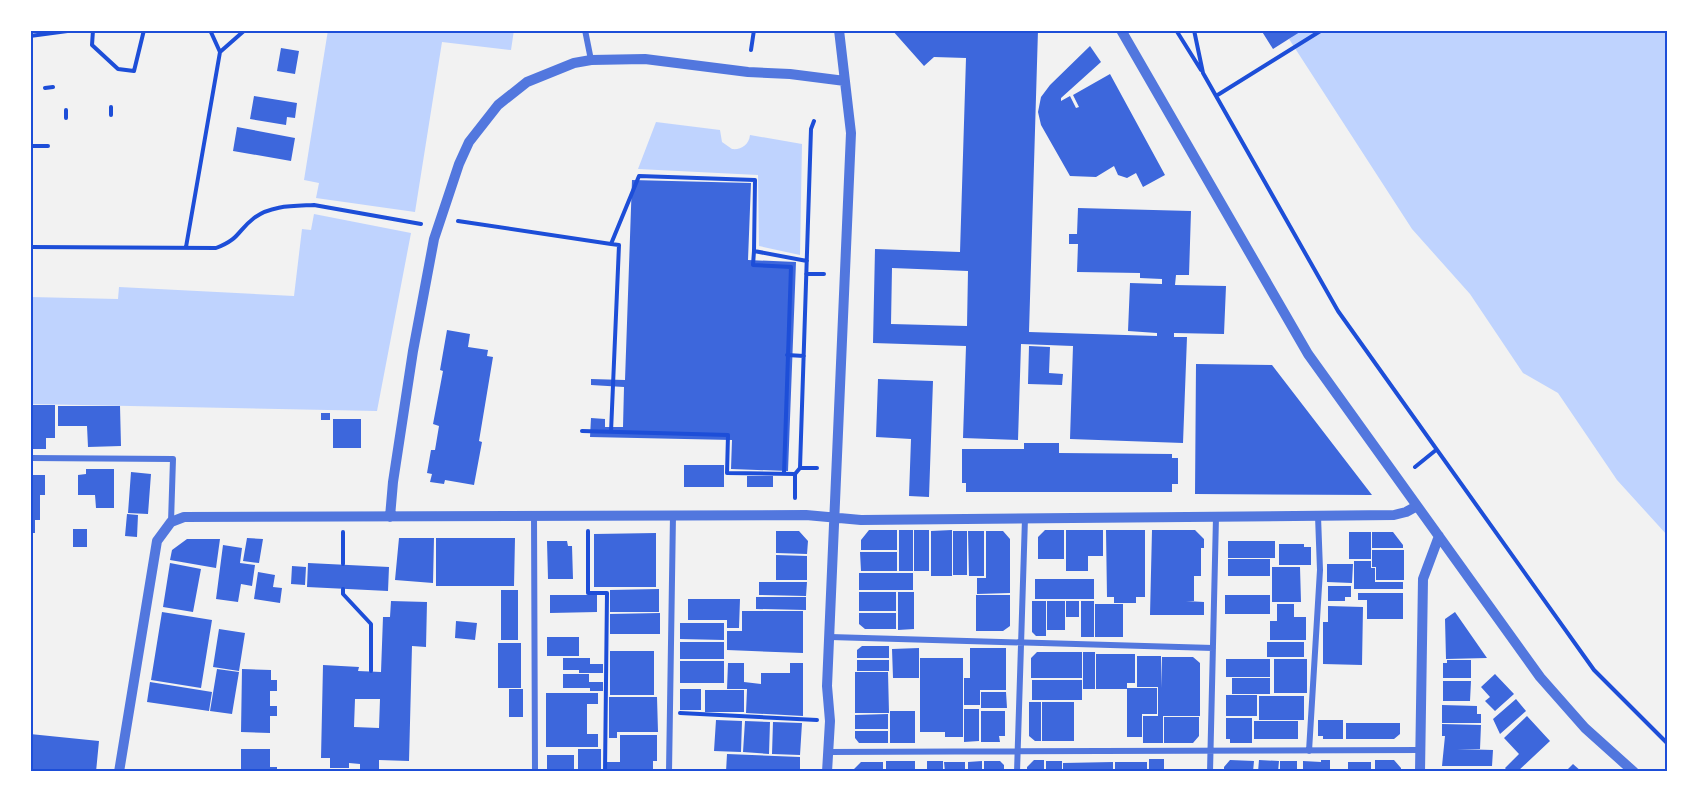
<svg xmlns="http://www.w3.org/2000/svg" width="1697" height="802" font-family="'IBM Plex Sans',sans-serif">
	<style>
		.water { fill: #bfd3fe }
		.building { fill: #3d67dc; fill-rule: evenodd }
		.lines { fill: none; stroke-linecap: round; stroke-linejoin: round }
		.path { stroke: #1d4ed8; stroke-width: 4 }
		.minor { stroke: #5277de; stroke-width: 6 }
		.tertiary { stroke: #5277de; stroke-width: 10 }
		.neatline { fill: none; stroke: #1d4ed8; stroke-width: 2 }
	</style>
	<rect width="100%" height="100%" fill="#f2f2f2"/>
	<!-- water -->
	<path class="water" d="M328,30H514L511,50L442,42L415,212L316,198L319,183L304,180Z
		M1288,30H1667V535L1617,480L1558,393L1523,373L1470,294L1412,229L1289,39L1292,37Z
		M656,122L720,130L722,142L732,149C741,150 749,145 750,135L802,144L800,255L759,246L758,175L638,169Z
		M314,214L411,233L377,411L30,404V297L118,299L119,287L294,296L302,229L311,230Z"/>
	<!-- building -->
	<path class="building" d="M892,30H1038L1029,332L1157,336V333L1128,331L1130,283L1162,284V279L1140,278V273L1077,272L1078,244H1069V234H1077L1078,208L1191,211L1189,275H1176L1175,285L1226,286L1224,334L1174,333V337H1187L1183,443L1070,439L1073,346L1021,344L1018,440L963,438L966,346L873,343L875,249L960,252L966,58L934,57L924,66ZM892,268L968,271L967,326L891,324Z
		M1261,30H1303L1273,49Z
		M1090,46L1101,62L1061,98V101L1070,96L1076,108L1079,107L1073,95L1110,74L1165,175L1143,187L1136,173L1127,178L1118,175L1114,166L1096,177L1070,176L1041,125L1038,112L1041,97L1050,85Z
		M281,48L299,51L295,74L277,71Z
		M254,96L297,103L295,118L287,117L286,125L250,119Z
		M237,127L295,138L291,161L233,151Z
		M632,180L751,183L748,260L796,262L788,471L731,469L732,440L590,437L591,418L605,419V427H623L624,387L591,385V379L625,380Z
		M447,330L470,334L468,347L488,350L487,356L493,357L479,441L482,442L474,485L445,480L444,484L430,482L432,474L427,473L431,450H435L439,426L433,424L443,371L440,370Z
		M1029,346L1050,347L1049,373L1063,374L1062,385L1028,384Z
		M1196,364L1272,365L1372,495L1195,494Z
		M878,379L933,381L929,497L909,496L911,439L876,437Z
		M30,405H55V438H46V449H30Z
		M58,406H120L121,446L88,447L87,426H58Z
		M321,413H330V420H321Z
		M333,419H361V448H333Z
		M1024,443H1059V453L1172,454V458H1178V484H1172V492H966V483H962V449H1024Z
		M684,465H724V487H684Z
		M86,469H114V508H96L95,495H78V475L86,474Z
		M131,472L151,474L148,514L128,513Z
		M30,475H45V495H40V520H35V533H30Z
		M747,476H773V487H747Z
		M127,514L138,515L137,537L125,536Z
		M73,529H87V547H73Z
		M869,530H897V550H861V540Z
		M899,530H913V571H899Z
		M914,530H929V571H914Z
		M952,530V576H931V531Z
		M1045,530H1064V559H1038V537Z
		M1066,530H1103V556H1088V571H1066Z
		M1106,530H1145V597H1136V603H1114V597H1107Z
		M1152,530H1195L1204,539V548H1201V576H1194V601H1186L1204,602V615H1150Z
		M776,531H799L808,541L807,554L776,553Z
		M953,531H967V575H953Z
		M968,531H984V576H969Z
		M986,531H1003L1010,539V593L977,594V578H986Z
		M1349,532H1371V559H1349Z
		M1372,532H1393L1403,545V548H1372Z
		M656,533V587H594V534Z
		M247,538L263,539L259,563L243,561Z
		M399,538H434L433,583L395,580Z
		M436,538H515L514,586H436Z
		M187,539H220L216,568L170,560L172,550Z
		M547,541H567L568,546H572L573,579H548Z
		M1228,541H1275V558H1228Z
		M1279,544H1304V547H1311V565H1279Z
		M223,545L242,548L240,563L255,565L252,586L241,584L238,602L216,599Z
		M1372,550H1404V580H1376V567H1372Z
		M860,552H897V571H861Z
		M776,555L807,556V580H776Z
		M1228,559H1270V576H1228Z
		M1354,561H1371V568H1375V582H1403V589H1354Z
		M170,563L201,569L193,612L163,607Z
		M308,563L389,567L388,591L307,587Z
		M1327,564H1353L1352,583L1327,582Z
		M292,566L306,567L305,585L291,584Z
		M1272,567H1300L1301,602H1272Z
		M258,572L275,575L273,587L282,588L280,603L254,599Z
		M859,573H913V590H859Z
		M1035,579H1094V599H1035Z
		M759,582H807L806,596L759,595Z
		M1328,586H1351V597H1345V601H1328Z
		M659,589V612H610V590Z
		M501,590H518V640H501Z
		M859,592H896V611H859Z
		M898,592H914V629L898,630Z
		M1358,593H1403V619H1367V600H1358Z
		M550,595H597V612L550,613Z
		M976,595H1010V626L1003,631H976Z
		M1225,595H1270V614H1225Z
		M756,597H806V610L756,609Z
		M688,599H740L739,628H727V620H688Z
		M391,601L427,602L426,647L412,646L409,761L379,760V770H360V764L349,763V768H330V758H321L323,665L359,667L358,671L381,672L383,617H390ZM355,699H380L379,728L354,727Z
		M1032,601H1046V636H1036L1032,632Z
		M1047,601H1065V630H1047Z
		M1066,601H1079V617H1066Z
		M1081,601H1094V637H1081Z
		M1095,604H1123V637H1095Z
		M1277,604H1294V617H1306V640H1270V621H1277Z
		M1328,606L1363,607L1362,665L1323,664V622H1328Z
		M742,611H803V653L727,650V631H742Z
		M162,612L212,620L201,688L151,680Z
		M1455,612L1487,658L1446,659L1445,619Z
		M660,613V634H610V614Z
		M859,613H896V629H865L859,624Z
		M456,621L477,623L475,640L455,638Z
		M680,623H724V640L680,639Z
		M219,629L245,633L239,671L213,667Z
		M547,637H579V656H547Z
		M680,642H724V659H680Z
		M1267,642H1304V657H1267Z
		M498,643H521V688H498Z
		M862,646H889V658H857V650Z
		M919,648V678H893L892,649Z
		M970,648H1006V690H980V705H964V678H970Z
		M610,651H654V695H610Z
		M1037,652H1082V678H1031V658Z
		M1083,652H1095V689H1083Z
		M1096,654H1135V683H1127V689H1096Z
		M1137,656H1161V688L1162,657H1193L1200,663V716H1163V743H1143V716H1158V687H1137Z
		M563,658H590V664H603V673H579V670H563Z
		M920,658H963V737H945V732H920Z
		M1226,659H1270V677H1226Z
		M1274,659H1307V693H1274Z
		M857,660H889V671H857Z
		M1447,660H1471V678H1443V663H1447Z
		M680,661H724V683H680Z
		M728,663H744V682L761,684V673H790V663H803V716L746,713L747,689H727Z
		M217,669L239,672L232,714L210,711Z
		M242,669L271,670V680H277V691H270V706H277V716H270V733L241,732Z
		M855,672H888L889,713H855Z
		M563,674H589V682H603V691H590V688H563Z
		M1495,674L1514,694L1495,711L1485,701L1490,697L1481,687Z
		M1232,678H1270V694H1232Z
		M1032,680H1082V700H1032Z
		M1443,681H1471L1470,701H1443Z
		M150,682L212,692L209,711L147,702Z
		M1127,688H1157V714H1142V737H1127Z
		M509,689H523V717H509Z
		M680,689H701V710H680Z
		M705,690H744V712H705Z
		M981,692H1006L1007,708H981Z
		M546,693H598V704H587V734H598V747H546Z
		M1226,695H1257V716H1226Z
		M1259,696H1304V720H1259Z
		M609,697H657L658,732H617V738H609Z
		M1516,699L1526,711L1500,734L1493,719Z
		M1029,702H1041V741H1035L1029,736Z
		M1042,702H1074V741H1042Z
		M1442,705L1477,706V714H1481V723H1442Z
		M964,709H979V741L964,742Z
		M890,711H915V743H890Z
		M981,711H1005V736H999L1000,742H981Z
		M888,714V729H855V715Z
		M1527,716L1550,741L1517,772H1508L1505,768L1519,754L1504,738Z
		M1164,717H1199V736L1193,743H1164Z
		M1226,718H1252V743H1230V739H1226Z
		M716,720L742,721L741,752L714,751Z
		M1318,720H1343V739H1323V736H1318Z
		M745,721L770,722L769,754L743,752Z
		M1254,721H1298V739H1254Z
		M773,722L802,723L800,755L772,754Z
		M1346,723H1400V734L1394,739H1346Z
		M1442,724L1481,725L1480,749H1457L1493,750L1492,766H1442L1445,736H1442Z
		M855,731H888V743H859L855,738Z
		M30,734L99,741L96,772H30Z
		M620,735H657V761H653V772H607V762H620Z
		M241,749H270V767H277V772H241Z
		M578,749H601V772H578Z
		M727,754L800,757V772H726Z
		M547,755H574V772H547Z
		M1149,759H1164V772H1149Z
		M1034,760H1044V772H1027V767Z
		M1230,760L1254,761L1253,772H1224V767Z
		M1259,760L1279,761L1278,772H1258Z
		M1321,760H1330V772H1303V761L1321,762Z
		M1375,760H1394L1401,768V772H1375Z
		M886,761H915V772H886Z
		M927,761H943V772H927Z
		M982,761V772H968V762Z
		M984,761H1000L1004,765V772H984Z
		M1046,761H1062V772H1046Z
		M1280,761H1297V772H1280Z
		M861,762H883V772H854V769Z
		M944,762H965V772H945Z
		M1113,762V772H1063V763Z
		M1115,762H1147V772H1115Z
		M1348,762H1371V772H1348Z
		M1573,764L1582,772H1565Z"/>
	<g class="lines">
		<!-- path -->
		<path class="path" d="M93,30L92,45L118,69L134,71L144,30
			M1176,30L1201,70
			M1194,30L1203,73L1338,311L1594,670L1667,743
			M30,36L75,30
			M751,50L754,30
			M220,52L245,30
			M45,88L53,87
			M1216,96L1322,30
			M111,107V115
			M66,110V118
			M30,146H48
			M458,221L611,244
			M30,247L216,248C240,239 237,231 254,218C271,205 294,206 314,205L421,224
			M186,247L220,52L210,30
			M754,251L753,265L791,267L784,474
			M806,274H824
			M787,355L804,356
			M582,431L728,435L727,473L795,474
			M611,432L619,245L611,244L639,176L755,180L754,251L807,261
			M1415,467L1436,450
			M800,468H817
			M795,498V474L800,468L811,129L814,121
			M588,531V593H607L605,772
			M343,532V564
			M343,589V594L371,624V671
			M680,713L817,720"/>
		<!-- minor -->
		<path class="minor" d="M585,30L591,60
			M30,458L173,459L171,522
			M534,515L535,772
			M830,637L1213,648
			M1309,751L1320,570L1318,516
			M828,752L1420,750
			M669,772L673,515
			M1017,772L1025,518
			M1210,772L1216,517"/>
		<!-- tertiary -->
		<path class="tertiary" d="M1121,30L1308,354L1540,677L1585,728L1634,772
			M390,517L393,482L413,351L434,239L459,164L469,142L498,105L527,82L574,63L591,60L645,59L748,72L790,74L845,81
			M119,772L157,541L171,522L184,517L806,515L861,520L1394,515L1406,512L1417,506
			M827,772L830,721L827,686L851,133L839,30
			M1420,772L1423,579L1439,536"/>
	</g>
	<!-- border -->
	<rect width="1697" height="802" fill="none" stroke="#ffffff" stroke-width="63"/>
	<rect x="32" y="32" width="1634" height="738" class="neatline"/>
</svg>
